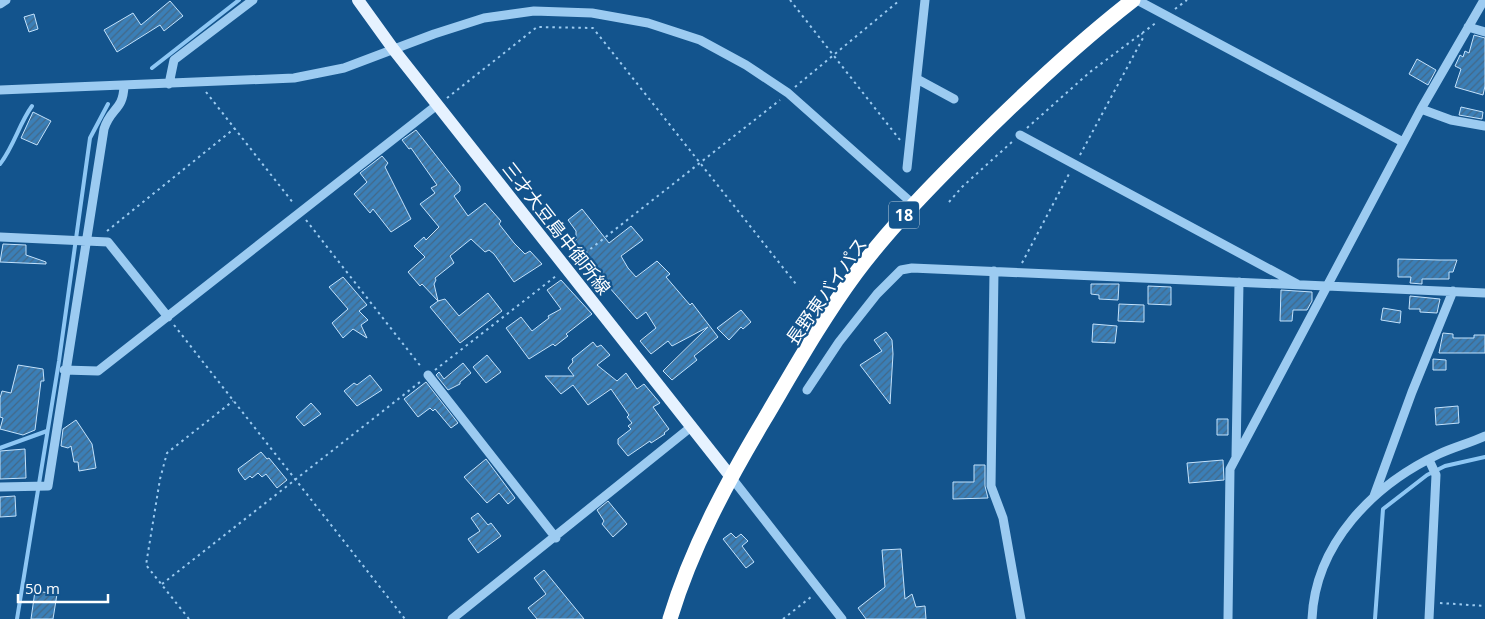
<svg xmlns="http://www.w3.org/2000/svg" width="1485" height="619" font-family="'Open Sans','Noto Sans JP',sans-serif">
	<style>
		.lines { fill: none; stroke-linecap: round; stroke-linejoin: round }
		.stream { stroke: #8ec7f4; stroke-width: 4 }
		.building { fill: url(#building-hatch); stroke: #c3e2fc }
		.path { stroke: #9ccbf1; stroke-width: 2; stroke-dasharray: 2.5 4; stroke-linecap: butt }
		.minor { stroke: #9ccbf1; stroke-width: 9 }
		.major { stroke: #e6f2ff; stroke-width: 12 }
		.highway { stroke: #fff; stroke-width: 15 }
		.labels { text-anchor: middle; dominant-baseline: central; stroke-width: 4.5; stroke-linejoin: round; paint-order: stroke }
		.shield { fill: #13548d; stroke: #b8ccdd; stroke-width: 1 }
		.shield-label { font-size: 16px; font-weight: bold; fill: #fff }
		.street-label { font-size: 18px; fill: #fff; stroke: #13548d }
	</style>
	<defs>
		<pattern id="building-hatch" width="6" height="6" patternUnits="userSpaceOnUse" patternTransform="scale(1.25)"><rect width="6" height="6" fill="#3b7fb7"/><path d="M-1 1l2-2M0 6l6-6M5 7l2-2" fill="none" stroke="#436887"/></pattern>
	</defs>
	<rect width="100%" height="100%" fill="#13548d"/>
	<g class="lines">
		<!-- stream -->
		<path class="stream" d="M152,68L239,0
			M0,164C14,146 19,124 32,106
			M0,448L47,431
			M17,619L59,361L90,138L108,104
			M1375,619L1383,509L1427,475L1445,466L1485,457"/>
	</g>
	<!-- building -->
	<path class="building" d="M170,1L183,16L164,31L160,25L117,52L104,30L133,13L141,25Z
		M34,14L38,29L29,32L24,17Z
		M1474,35L1485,38V86L1483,95L1455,87L1461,69L1455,66L1460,55L1463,57L1465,51L1469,53Z
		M1417,59L1436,70L1428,85L1409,74Z
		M1461,107L1483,112L1482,119L1459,115Z
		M33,112L51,121L37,145L21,138Z
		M416,130L460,186V191L454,196L468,216L485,203L501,221L499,224L514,243L525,254L530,251L542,264L514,282L494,254L489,250L485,252L471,239L450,256L454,263L435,278L436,280L434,284L438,301L445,299L459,316L488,293L502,311L460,343L430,307L438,301L422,284L420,286L408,272L425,257L414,246L424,237L426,240L439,227L420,204L435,193L431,188L437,185L411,148L409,149L402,140Z
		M382,156L388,163L385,167L411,219L391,232L373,209L370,213L354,194L367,182L360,173Z
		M582,209L609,243L631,226L643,240L621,256L628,268L636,277L657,261L670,274L666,277L690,305L692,303L718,337L694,356L697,360L672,380L663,371L708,327L672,346L668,341L651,354L640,341L656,328L646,312L637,319L587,262L590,259L573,243L576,240V231L568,220Z
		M3,244L26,245V255L46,262V264L0,262Z
		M1398,259L1440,260H1457L1453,272H1449V279H1422V284L1410,283L1411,277H1398Z
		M343,277L367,305L359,311L368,320L361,325L367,338L353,329L343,338L332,323L348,309L329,287Z
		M561,280L592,314L566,334L568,336L555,346L553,344L529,359L506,328L521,317L532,331L549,318L548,316L561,309L547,290Z
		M1091,284H1119L1118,300L1099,299V295L1091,294Z
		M1148,286L1171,287V305L1148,304Z
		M1281,290L1312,292V301L1307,310H1293L1292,321H1280Z
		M1410,296L1440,299L1437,313L1420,312V309H1409Z
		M1119,304L1144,305V322L1118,321Z
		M1383,308L1401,311L1400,323L1381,320Z
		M741,310L751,322L743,329L741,327L729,340L717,328Z
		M1093,324L1117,326L1115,343L1092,342Z
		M886,332L892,340L893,354L890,404L860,365L882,351L874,340Z
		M1443,333L1453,334V338H1474V335H1485V353H1439Z
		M593,342L597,347L601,345L610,355L597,365L617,381L626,373L637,389L644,384L660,403L653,407L669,429L664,433L665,434L651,443L650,441L628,456L618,444V439L631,429L628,426L632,423L627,417L629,415L611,389L588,405L573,385L561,394L545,376H574L568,368L573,362L572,359Z
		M487,355L501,372L486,383L473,367Z
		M1433,359L1446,360V370H1433Z
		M463,363L471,373L460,382V384L448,390L436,375L439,372L444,379Z
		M18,365L43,369L44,381H41L35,430L23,435L0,429L3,418L0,417V398L2,391L11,393Z
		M370,375L382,390L357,406L344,391L354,383L357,385Z
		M426,382L458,423L451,428L435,409L433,411L430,408L418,417L404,399Z
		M311,403L321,414L304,426L296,417Z
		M1458,406L1459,423L1436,425L1435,408Z
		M1217,419H1228V435H1217Z
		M76,420L92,444L96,468L79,471L78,462H74L71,446L68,448L61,446L63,429Z
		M25,449L26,478L0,479V451Z
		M261,452L267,459L269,458L287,480L277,488L266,474L262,477L258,473L252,478L250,476L245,480L239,472L238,469Z
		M486,459L515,498L508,504L499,493L487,503L464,477Z
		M1223,460L1224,480L1189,483L1187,463Z
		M974,465H985V486L988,498L953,499V482H974Z
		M15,496L16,516L0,517V497Z
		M608,501L627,524L613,537L602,524L604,521L597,510Z
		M478,513L488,525L491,523L501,536L478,553L468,539L480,531L471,518Z
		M731,533L736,538L741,534L748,541L742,546L754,562L746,568L723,539Z
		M901,549L905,599L912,594L916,607L925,606L926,619H866L858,608L885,587L882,550Z
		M544,570L584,619H537L528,608L546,594L534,578Z
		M35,591L57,594L53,619H31Z"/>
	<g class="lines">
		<!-- path -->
		<path class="path" d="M790,0L900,140
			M1175,9L1187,0
			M795,87L900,0
			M206,92L294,204
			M447,98L537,27L593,28L796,284
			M1027,128L1090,72L1157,22
			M1080,155L1143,38L1142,33
			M949,202L962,187L1013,141
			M306,220L422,368
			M107,231L235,128
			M575,261L780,100
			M1022,263L1069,174
			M174,325L405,619
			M435,370L556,276
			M162,584L420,382
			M1440,603L1485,606
			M189,619L146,565L160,479L167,453L233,401
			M783,619L811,597"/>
		<!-- minor -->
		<path class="minor" d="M1137,0L1403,142
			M0,4L6,0
			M1468,27L1485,32
			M917,79L954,99
			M169,84L174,60L253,0
			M0,90L294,78L344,68L434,34L484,18L534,11L592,13L648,23L700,40L746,65L788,93L913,204
			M1421,109L1451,120L1485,126
			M1020,135L1297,284
			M907,168L925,0
			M0,237L108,242L168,317
			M994,271L991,486L1003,518L1021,619
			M64,370L98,371L437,105
			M428,375L556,538
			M807,390L839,342L877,294L901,270L912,268L1485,293
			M1236,457L1239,282
			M1429,460L1436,475L1429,619
			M731,477L842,619
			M0,487L48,486L104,129C111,107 123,111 124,86
			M1374,496L1412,392L1453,291
			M452,619L691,427
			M1228,619L1230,469L1421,109L1484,0
			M1312,619C1315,544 1373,485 1439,454C1454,447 1470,443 1485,436"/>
		<!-- major -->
		<path class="major" d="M358,0L394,50L731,477"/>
		<!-- highway -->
		<path class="highway" d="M670,619C691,549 727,482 764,420C793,371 822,319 856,273C889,229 928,189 967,150C1020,97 1074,46 1133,0"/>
	</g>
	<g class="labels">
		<!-- shield labels -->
		<rect class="shield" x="889" y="201.5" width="30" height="27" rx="4"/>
		<g class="shield-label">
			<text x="904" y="215">18</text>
		</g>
		<!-- street labels -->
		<g class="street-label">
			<text transform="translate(557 228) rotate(52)">三才大豆島中御所線</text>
			<text transform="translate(826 291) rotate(-55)">長野東バイパス</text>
		</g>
	</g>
	<!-- scale -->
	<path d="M18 594v8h90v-8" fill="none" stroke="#ffffff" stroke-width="2.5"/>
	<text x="25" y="594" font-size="15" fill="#ffffff" stroke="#13548d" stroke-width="4" paint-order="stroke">50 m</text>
</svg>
